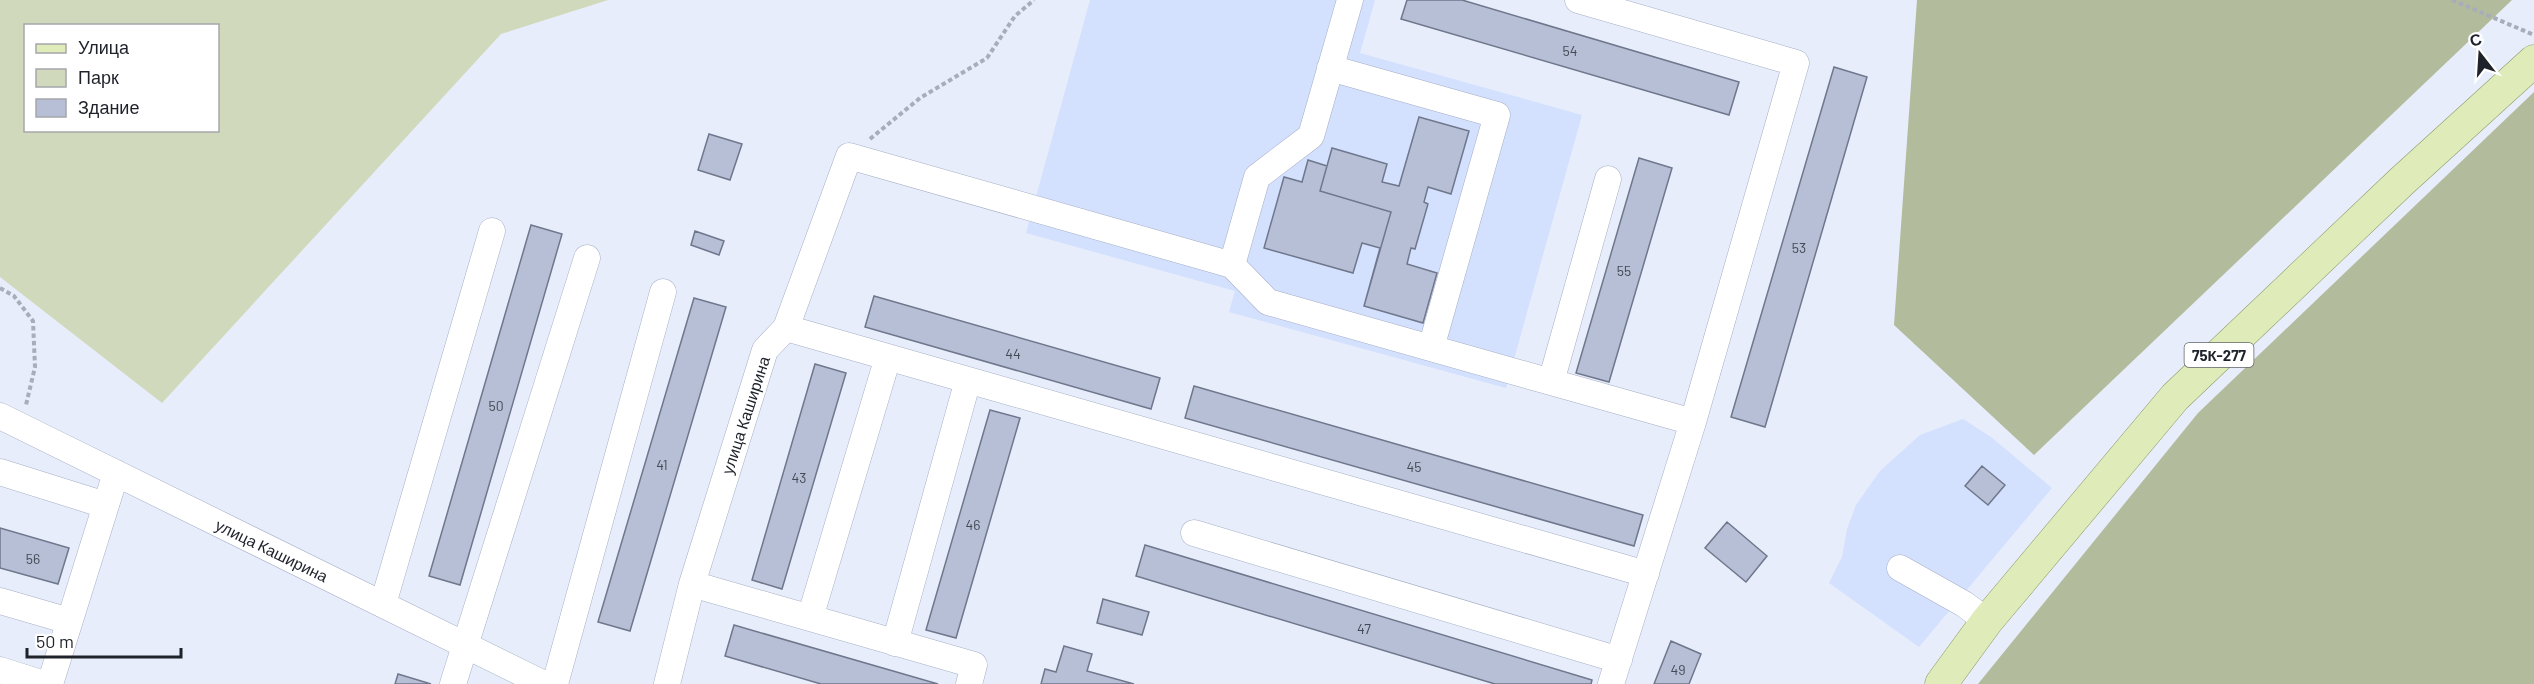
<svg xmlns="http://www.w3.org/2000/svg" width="2534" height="684" font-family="Barlow,sans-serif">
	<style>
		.built { fill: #d3e0fe }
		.green { fill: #d1d9bc; fill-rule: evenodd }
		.forest { fill: #b2bb9b }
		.building { fill: #b6bfd5; stroke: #6f778c; stroke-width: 1.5 }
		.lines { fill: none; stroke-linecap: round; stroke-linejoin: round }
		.minor-casing { stroke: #a6afc5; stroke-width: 27 }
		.major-casing { stroke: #8d9c69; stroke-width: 33 }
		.path { stroke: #a7adb9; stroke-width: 4; stroke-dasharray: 4.5 3; stroke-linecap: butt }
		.minor { stroke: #fff; stroke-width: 26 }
		.major { stroke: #dfebb9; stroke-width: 32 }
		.labels { text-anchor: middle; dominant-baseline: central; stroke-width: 5; stroke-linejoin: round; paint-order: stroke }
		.number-label { font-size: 14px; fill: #444955 }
		.shield { fill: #fff; stroke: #62646a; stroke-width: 1.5 }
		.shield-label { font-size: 15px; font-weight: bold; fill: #1e222a }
		.street-label { font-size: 16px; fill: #1e222a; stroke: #fff }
	</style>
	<rect width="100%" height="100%" fill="#e7edfb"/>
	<!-- built -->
	<path class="built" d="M1090,0H1375L1360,53L1582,115L1506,388L1229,312L1235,291L1026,233Z
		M1963,419L1991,437L2052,488L1919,647L1829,583L1842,557L1847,529L1856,505L1880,471L1920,435Z"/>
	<!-- green -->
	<path class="green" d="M0,0H608L501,34L162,403L0,277ZM26,26H218V130H26Z"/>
	<!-- forest -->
	<path class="forest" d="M1917,0H2512L2034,455L1894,325Z
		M2534,92V684H1978L2198,413Z"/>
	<!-- building -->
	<path class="building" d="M1407,0H1462L1739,82L1729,115L1401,19Z
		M1834,67L1867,77L1765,427L1731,417Z
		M1419,117L1469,131L1451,194L1428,187L1424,202L1428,204L1415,249L1411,248L1407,264L1437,273L1423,323L1364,306L1391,212L1320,191L1332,148L1387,164L1382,182L1399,186Z
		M1419,117L1469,131L1451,194L1428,187L1424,202L1428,204L1415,249L1411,248L1407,264L1437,273L1423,323L1364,306L1380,248L1362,243L1353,273L1264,248L1284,177L1302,182L1308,160L1327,166L1332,148L1387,164L1382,182L1399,186Z
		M709,134L742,144L730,180L698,170Z
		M1639,158L1672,168L1609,382L1576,373Z
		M531,225L562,234L460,585L429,576Z
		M695,231L724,241L719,255L691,245Z
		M874,296L1160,378L1151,409L865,327Z
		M694,298L726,307L630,631L598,622Z
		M815,364L846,373L782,589L752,580Z
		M1194,386L1643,515L1634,546L1185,418Z
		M990,410L1020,418L956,638L926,630Z
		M1982,466L2005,485L1988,505L1965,486Z
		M1727,522L1767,556L1746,582L1705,548Z
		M0,528L69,548L58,584L0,568Z
		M1145,545L1592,680L1591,684H1495L1136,576Z
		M1103,599L1149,612L1142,635L1097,623Z
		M734,625L938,684H821L725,656Z
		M1671,641L1701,654L1689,684H1654Z
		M1064,646L1092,654L1087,671L1134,684H1041L1045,669L1056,672Z
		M398,674L431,684H395Z"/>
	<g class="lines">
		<!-- minor casing -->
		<g class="minor-casing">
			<path id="minor" d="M1578,0L1796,63L1693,422L1611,684
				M1330,68L1497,115L1431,348
				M1608,179L1551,382L1693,422
				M1232,265L1257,177L1311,136L1350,0
				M786,328L1646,574
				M0,416L544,684
				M0,472L105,505
				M1194,533L1619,660
				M1900,568L1964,604L1987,621
				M692,584L974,665L969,684
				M0,601L69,621
				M383,604L492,231
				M810,618L888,357
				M895,643L968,380
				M0,670L44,684
				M50,684L116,473
				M453,684L587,258
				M555,684L663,292
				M667,684L692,584L765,350L786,328L849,156L1232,265L1268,302L1551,382"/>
		</g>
		<!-- major casing -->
		<g class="major-casing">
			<path id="major" d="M1941,684L1987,621L2175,397L2402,181L2534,61"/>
		</g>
		<!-- path -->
		<path class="path" d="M2452,0L2534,35
			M870,139L920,98L987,58L1015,16L1034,0
			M0,288L14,296L33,321L35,367L26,405"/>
		<!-- minor -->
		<use href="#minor" class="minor"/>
		<!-- major -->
		<use href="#major" class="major"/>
	</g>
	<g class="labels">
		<!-- number labels -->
		<g class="number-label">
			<text x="1570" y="50">54</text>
			<text x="1799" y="247">53</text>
			<text x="1624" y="270">55</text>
			<text x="1013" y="353">44</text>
			<text x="496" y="405">50</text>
			<text x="662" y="464">41</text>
			<text x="1414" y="466">45</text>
			<text x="799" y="477">43</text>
			<text x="973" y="524">46</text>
			<text x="33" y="558">56</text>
			<text x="1364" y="628">47</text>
			<text x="1678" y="669">49</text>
		</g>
		<!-- shield labels -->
		<rect class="shield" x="2184.5" y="343" width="69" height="24" rx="4.5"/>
		<g class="shield-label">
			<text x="2219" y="355">75К-277</text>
		</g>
		<!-- street labels -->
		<g class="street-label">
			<text transform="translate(745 415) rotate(-72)">улица Каширина</text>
			<text transform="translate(272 550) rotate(26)">улица Каширина</text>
		</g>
	</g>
	<!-- legend -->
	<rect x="24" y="24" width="195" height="108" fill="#ffffff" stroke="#a5a7aa" stroke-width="1.5"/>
	<rect x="36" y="44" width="30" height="9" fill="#dfebb9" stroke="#a5a7aa" stroke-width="1.5"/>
	<text x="78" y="54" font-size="18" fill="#1e222a">Улица</text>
	<rect x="36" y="69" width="30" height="18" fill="#d1d9bc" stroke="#a5a7aa" stroke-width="1.5"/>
	<text x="78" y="84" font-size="18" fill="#1e222a">Парк</text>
	<rect x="36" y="99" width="30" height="18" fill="#b6bfd5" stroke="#a5a7aa" stroke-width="1.5"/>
	<text x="78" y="114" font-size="18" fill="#1e222a">Здание</text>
	<!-- north arrow -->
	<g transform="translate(2480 54) rotate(343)" stroke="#ffffff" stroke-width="4.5" paint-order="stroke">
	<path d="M0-4.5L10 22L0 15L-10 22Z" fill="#1e222a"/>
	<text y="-9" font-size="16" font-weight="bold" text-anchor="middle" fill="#1e222a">С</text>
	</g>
	<!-- scale -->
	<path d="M27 648v9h154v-9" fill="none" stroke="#1e222a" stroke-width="3"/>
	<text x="36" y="648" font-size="18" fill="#1e222a" stroke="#ffffff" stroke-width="4.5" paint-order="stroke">50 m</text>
</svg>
